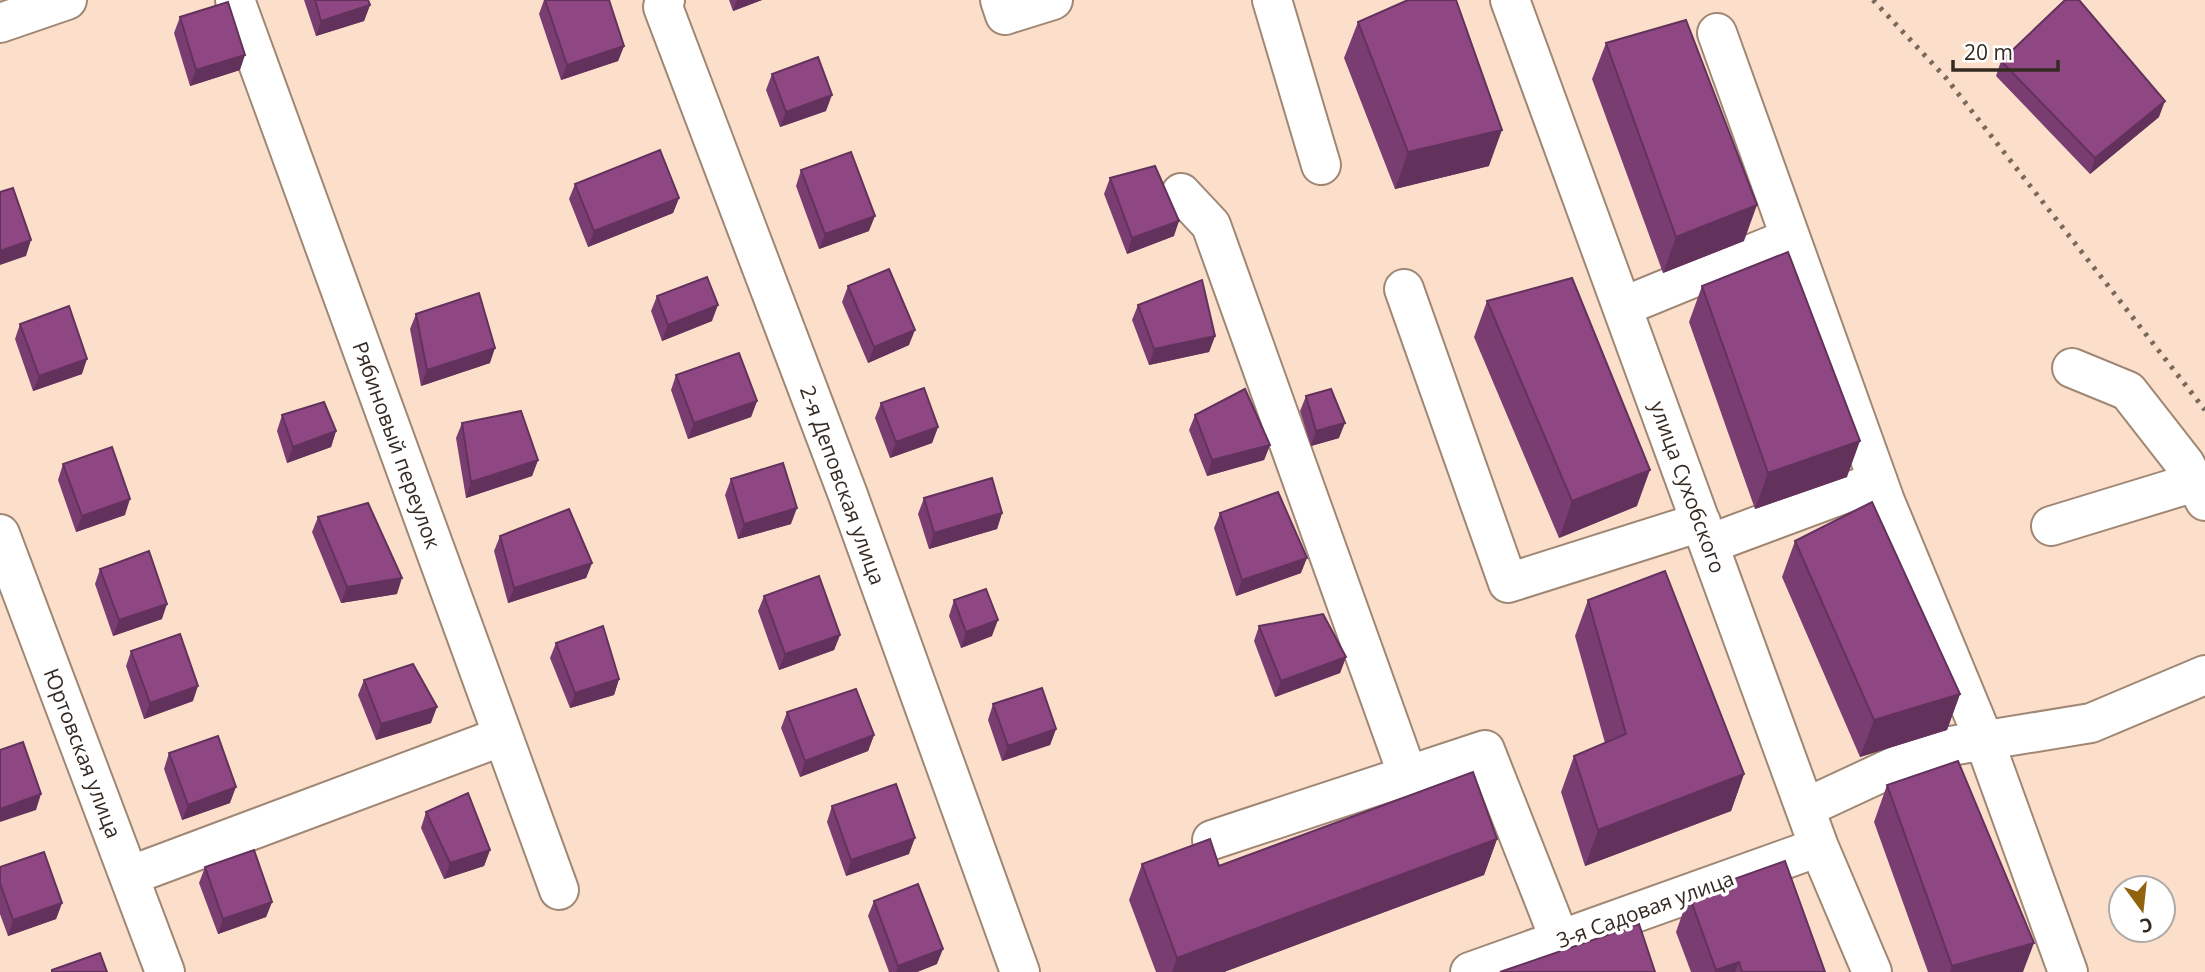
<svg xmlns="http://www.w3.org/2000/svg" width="2205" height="972" font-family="'Open Sans',sans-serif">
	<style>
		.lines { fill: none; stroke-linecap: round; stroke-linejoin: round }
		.minor-casing { stroke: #a08774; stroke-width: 42 }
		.minor { stroke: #fff; stroke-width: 38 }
		.rail { stroke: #79685c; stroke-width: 5; stroke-dasharray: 3.5 7; stroke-linecap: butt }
		.wall { fill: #7a3d71 }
		.shaded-wall { fill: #63325c }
		.building { fill: #8e4783; stroke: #63325c; stroke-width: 2 }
		.labels { text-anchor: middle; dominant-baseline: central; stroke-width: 7; stroke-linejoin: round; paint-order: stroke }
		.street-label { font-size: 21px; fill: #352a22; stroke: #fff }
	</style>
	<rect width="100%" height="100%" fill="#fbdfcb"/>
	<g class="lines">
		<!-- minor casing -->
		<g class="minor-casing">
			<path id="minor" d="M235,0L559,890
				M665,0L663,7L848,495L1020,972
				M1000,0L1005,15L1053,0
				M1272,0L1321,165
				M1510,0L1819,847L1872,972
				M0,23L67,0
				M1717,33L1885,501L1984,740L2068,972
				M1181,193L1211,225L1408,776
				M1404,289L1508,583L1701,522
				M1622,307L1790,238
				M2072,368L2128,391L2185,464L2205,501
				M2051,526L2195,482
				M0,534L165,972
				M1709,544L1878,481
				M1805,808L1932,749L2091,723L2205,675
				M1212,840L1485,750L1560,940
				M129,876L503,736
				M1470,972L1819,847"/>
		</g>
		<!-- minor -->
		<use href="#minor" class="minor"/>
		<!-- rail -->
		<path class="rail" d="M1873,0L1946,78L2205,410"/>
	</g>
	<!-- wall -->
	<path class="wall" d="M304,0H368L370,5L364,21L316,36Z
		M544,0H609L624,46L618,61L561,80L539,14Z
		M729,0H762L733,11Z
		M180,17L240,70L190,86L174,33Z
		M1358,22L1489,166L1395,189L1344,58Z
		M1606,43L1744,241L1663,273L1592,79Z
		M2001,61L2159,117L2090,174L1996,76Z
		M772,74L826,111L780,127L766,90Z
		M801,170L869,231L819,249L796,186Z
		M1110,178L1174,236L1127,254L1104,194Z
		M575,184L679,198L673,213L588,247L569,199Z
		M848,286L909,345L868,363L842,302Z
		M1702,286L1847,477L1755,509L1689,322Z
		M657,296L712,321L662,341L651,311Z
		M1487,301L1637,506L1559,538L1474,337Z
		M1138,305L1215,336L1209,352L1149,365L1132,320Z
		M416,314L490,363L421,386L410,329Z
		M20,324L82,374L33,391L15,339Z
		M676,375L757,401L751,417L688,439L671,390Z
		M1306,396L1339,438L1311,446L1300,411Z
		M881,403L938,427L932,443L890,458L875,418Z
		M282,415L336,431L331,447L287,463L277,431Z
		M1195,415L1270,445L1264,460L1207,476L1189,430Z
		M462,423L538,460L532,476L466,498L456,438Z
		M63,464L125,515L76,532L58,480Z
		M731,479L791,524L738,539L725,495Z
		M924,498L1002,513L997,529L929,549L918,514Z
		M1220,513L1301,573L1236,596L1214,528Z
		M318,517L397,594L341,603L312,532Z
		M500,536L592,563L586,578L508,603L494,551Z
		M1795,541L1960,694L1947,730L1860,757L1782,577Z
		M100,569L162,619L113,636L95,584Z
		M764,596L840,635L834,650L779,670L758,611Z
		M954,600L992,636L961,648L949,616Z
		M1588,600L1744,774L1731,811L1585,866L1561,792L1574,756L1605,743L1575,636Z
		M1259,626L1346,657L1340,673L1275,697L1254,641Z
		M556,643L619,679L614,695L570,708L550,658Z
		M131,651L193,701L144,719L126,666Z
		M364,680L431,723L376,740L358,695Z
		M993,704L1056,729L1050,745L1002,761L988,720Z
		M787,712L874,735L868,751L800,777L781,728Z
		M169,753L230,803L182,820L164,769Z
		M1887,785L2023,972H1928L1874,822Z
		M832,806L909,854L846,876L827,822Z
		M426,812L490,850L484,866L444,879L421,828Z
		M1497,839L1484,875L1224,972H1156L1129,900L1142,864L1219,866Z
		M0,867L62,903L56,919L8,936L0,914Z
		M205,867L272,902L266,917L218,934L199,883Z
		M1689,895L1825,972H1691L1676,932Z
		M874,901L937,964L917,972H889L868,916Z"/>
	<!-- shaded-wall -->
	<path class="shaded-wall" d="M737,0H762L733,11Z
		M370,5L364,21L316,36L321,21Z
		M624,46L618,61L561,80L567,65Z
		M245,55L240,70L190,86L196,70Z
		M832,95L826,111L780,127L786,112Z
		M2165,101L2159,117L2090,174L2095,158Z
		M1502,130L1489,166L1395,189L1408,152Z
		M679,198L673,213L588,247L594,231Z
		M1757,205L1744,241L1663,273L1676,237Z
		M875,216L869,231L819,249L825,234Z
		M1179,221L1174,236L1127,254L1132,238Z
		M31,240L26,256L0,265V251Z
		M718,305L712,321L662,341L668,325Z
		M915,330L909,345L868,363L874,347Z
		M1215,336L1209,352L1149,365L1154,349Z
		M495,348L490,363L421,386L427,370Z
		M87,359L82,374L33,391L39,376Z
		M757,401L751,417L688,439L694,423Z
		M1345,423L1339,438L1311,446L1316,431Z
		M938,427L932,443L890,458L896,442Z
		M336,431L331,447L287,463L293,447Z
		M1860,441L1847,477L1755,509L1768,473Z
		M1270,445L1264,460L1207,476L1212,460Z
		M538,460L532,476L466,498L471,482Z
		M1650,470L1637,506L1559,538L1572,501Z
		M130,499L125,515L76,532L82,516Z
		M797,508L791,524L738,539L744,524Z
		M1002,513L997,529L929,549L934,533Z
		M1307,558L1301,573L1236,596L1242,580Z
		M592,563L586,578L508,603L514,588Z
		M402,578L397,594L341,603L347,587Z
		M167,604L162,619L113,636L119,620Z
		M998,620L992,636L961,648L966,632Z
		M840,635L834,650L779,670L785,654Z
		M1346,657L1340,673L1275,697L1281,681Z
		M619,679L614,695L570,708L575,693Z
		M198,686L193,701L144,719L150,703Z
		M1960,694L1947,730L1860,757L1874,720Z
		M437,707L431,723L376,740L381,724Z
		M1056,729L1050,745L1002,761L1008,746Z
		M874,735L868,751L800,777L805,761Z
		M1744,774L1731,811L1585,866L1598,830Z
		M236,787L230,803L182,820L188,805Z
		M41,794L36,810L0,822V809Z
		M915,838L909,854L846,876L851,860Z
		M1497,839L1484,875L1224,972H1172L1177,958Z
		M490,850L484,866L444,879L450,863Z
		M272,902L266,917L218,934L223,919Z
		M62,903L56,919L8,936L13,920Z
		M2034,943L2023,972H1950L1952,966Z
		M943,949L937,964L917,972H896L898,966Z
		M1739,962L1735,972H1715L1716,970Z"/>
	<!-- building -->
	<path class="building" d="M315,0H368L370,5L321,21Z
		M545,0H609L624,46L567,65Z
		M1408,0H1456L1502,130L1408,152L1358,22Z
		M2065,0H2079L2165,101L2095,158L2001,61Z
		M228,2L245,55L196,70L180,17Z
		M1686,20L1757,205L1676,237L1606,43Z
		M818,57L832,95L786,112L772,74Z
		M660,150L679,198L594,231L575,184Z
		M851,152L875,216L825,234L801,170Z
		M1155,166L1179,221L1132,238L1110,178Z
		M13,188L31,240L0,251V192Z
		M1788,252L1860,441L1768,473L1702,286Z
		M889,269L915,330L874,347L848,286Z
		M707,277L718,305L668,325L657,296Z
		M1572,278L1650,470L1572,501L1487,301Z
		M1202,280L1215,336L1154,349L1138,305Z
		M479,293L495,348L427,370L416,314Z
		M69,306L87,359L39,376L20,324Z
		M739,353L757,401L694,423L676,375Z
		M924,388L938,427L896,442L881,403Z
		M1245,389L1270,445L1212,460L1195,415Z
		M1331,389L1345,423L1316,431L1306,396Z
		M324,402L336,431L293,447L282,415Z
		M521,411L538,460L471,482L462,423Z
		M112,447L130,499L82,516L63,464Z
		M783,463L797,508L744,524L731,479Z
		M992,478L1002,513L934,533L924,498Z
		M1278,492L1307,558L1242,580L1220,513Z
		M1872,502L1960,694L1874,720L1795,541Z
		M368,503L402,578L347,587L318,517Z
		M569,509L592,563L514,588L500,536Z
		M149,551L167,604L119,620L100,569Z
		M1665,571L1744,774L1598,830L1574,756L1626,734L1588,600Z
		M819,576L840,635L785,654L764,596Z
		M986,589L998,620L966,632L954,600Z
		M1323,614L1346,657L1281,681L1259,626Z
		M603,626L619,679L575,693L556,643Z
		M180,634L198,686L150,703L131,651Z
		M413,664L437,707L381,724L364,680Z
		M1042,688L1056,729L1008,746L993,704Z
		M856,689L874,735L805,761L787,712Z
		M218,736L236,787L188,805L169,753Z
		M23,742L41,794L0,809V750Z
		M1958,761L2034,943L1952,966L1887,785Z
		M1473,772L1497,839L1177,958L1142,864L1210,839L1219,866Z
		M896,784L915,838L851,860L832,806Z
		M468,793L490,850L450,863L426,812Z
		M254,850L272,902L223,919L205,867Z
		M44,852L62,903L13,920L0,883V867Z
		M1785,861L1825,972H1742L1739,962L1716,970L1689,895Z
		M918,884L943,949L898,966L874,901Z
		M1639,924L1655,972H1500Z
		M100,953L107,972H52V970Z"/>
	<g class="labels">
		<!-- street labels -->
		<g class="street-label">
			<text transform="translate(397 445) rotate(70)">Рябиновый переулок</text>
			<text transform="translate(843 485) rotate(70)">2-я Деповская улица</text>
			<text transform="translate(1688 487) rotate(70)">улица Сухобского</text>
			<text transform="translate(83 753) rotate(69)">Юртовская улица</text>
			<text transform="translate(1645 909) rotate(-20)">3-я Садовая улица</text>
		</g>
	</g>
	<!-- north arrow -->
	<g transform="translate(2142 909) rotate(165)"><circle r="33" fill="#ffffff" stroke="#aeaaa7" stroke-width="2"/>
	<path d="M0-5L12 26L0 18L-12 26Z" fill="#91630e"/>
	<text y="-10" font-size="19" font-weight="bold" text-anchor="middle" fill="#352a22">С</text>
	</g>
	<!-- scale -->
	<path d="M1953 60v10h105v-10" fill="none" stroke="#352a22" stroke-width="3.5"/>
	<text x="1964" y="60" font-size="21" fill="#352a22" stroke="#ffffff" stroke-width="5" paint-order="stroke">20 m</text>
</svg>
